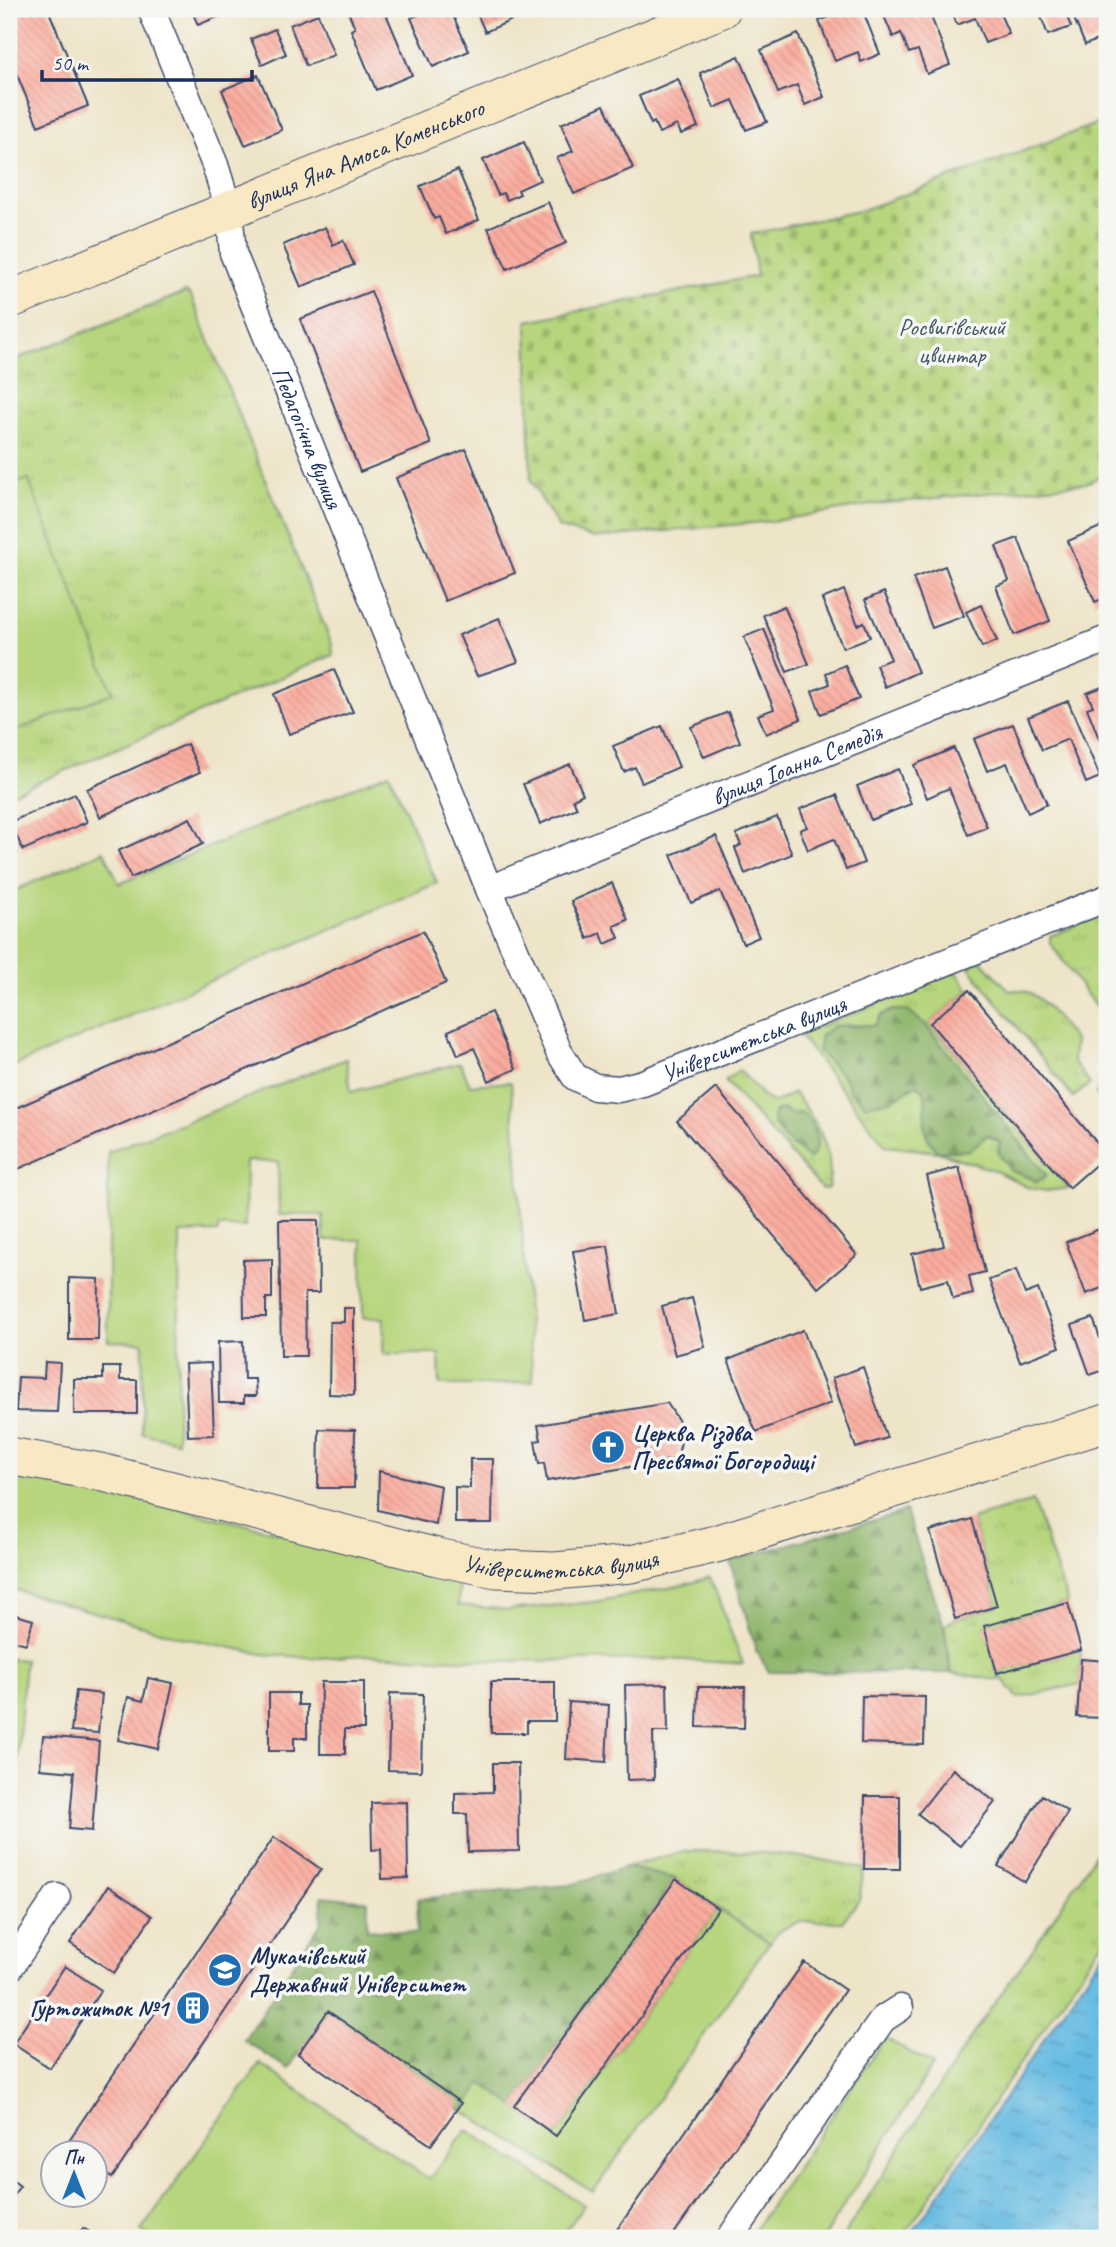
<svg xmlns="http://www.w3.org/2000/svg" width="1116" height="2247" font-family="Caveat,sans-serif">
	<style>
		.grass { fill: url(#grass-tufts); stroke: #68826d; stroke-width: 2 }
		.forest { fill: url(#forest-firs); stroke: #567265; stroke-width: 2 }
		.cemetery { fill: url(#cemetery-stones); stroke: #68826d; stroke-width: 2 }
		.green { fill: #b6d57c; stroke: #68826d; stroke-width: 2 }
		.water { fill: url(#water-ripples); stroke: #4075a0; stroke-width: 2 }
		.building { fill: url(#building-back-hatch) }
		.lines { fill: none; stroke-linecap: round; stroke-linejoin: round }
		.street-casing { stroke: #3b4a6e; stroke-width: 29 }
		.secondary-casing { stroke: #3b4a6e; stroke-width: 39 }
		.street { stroke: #fff; stroke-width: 26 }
		.secondary { stroke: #f8e8c3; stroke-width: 37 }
		.labels { text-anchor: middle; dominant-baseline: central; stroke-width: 7; stroke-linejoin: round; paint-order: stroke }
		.street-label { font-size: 24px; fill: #1b2f5e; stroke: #f6f6f2 }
		.park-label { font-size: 24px; fill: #425866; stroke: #f6f6f2 }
		.poi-label { font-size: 24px; font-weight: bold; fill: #1b2f5e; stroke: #f6f6f2; text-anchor: start }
	</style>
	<defs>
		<pattern id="grass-tufts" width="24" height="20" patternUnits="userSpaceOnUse" patternTransform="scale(1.75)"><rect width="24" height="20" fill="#b6d57c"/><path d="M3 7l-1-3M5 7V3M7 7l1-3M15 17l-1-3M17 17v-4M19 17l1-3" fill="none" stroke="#9cb76e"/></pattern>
		<pattern id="forest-firs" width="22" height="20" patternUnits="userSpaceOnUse" patternTransform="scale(1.75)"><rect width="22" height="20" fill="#90b66c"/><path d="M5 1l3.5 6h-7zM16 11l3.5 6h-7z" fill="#75945c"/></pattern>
		<pattern id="cemetery-stones" width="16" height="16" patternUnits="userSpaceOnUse" patternTransform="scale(1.75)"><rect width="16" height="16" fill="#b6d57c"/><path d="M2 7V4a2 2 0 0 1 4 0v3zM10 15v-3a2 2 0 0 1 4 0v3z" fill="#9cb76e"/></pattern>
		<pattern id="water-ripples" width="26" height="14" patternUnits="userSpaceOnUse" patternTransform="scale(1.75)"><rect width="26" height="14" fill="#66bbe2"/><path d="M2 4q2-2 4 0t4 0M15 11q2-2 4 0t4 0" fill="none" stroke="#5398ba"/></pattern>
		<pattern id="building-back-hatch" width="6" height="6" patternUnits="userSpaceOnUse" patternTransform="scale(1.75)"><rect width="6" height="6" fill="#fbac9e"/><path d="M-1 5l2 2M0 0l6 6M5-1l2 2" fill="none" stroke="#d7948a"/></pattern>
	</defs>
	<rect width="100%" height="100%" fill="#f6f6f2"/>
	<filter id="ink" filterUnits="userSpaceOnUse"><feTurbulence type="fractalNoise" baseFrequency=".0143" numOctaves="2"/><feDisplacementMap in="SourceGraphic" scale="14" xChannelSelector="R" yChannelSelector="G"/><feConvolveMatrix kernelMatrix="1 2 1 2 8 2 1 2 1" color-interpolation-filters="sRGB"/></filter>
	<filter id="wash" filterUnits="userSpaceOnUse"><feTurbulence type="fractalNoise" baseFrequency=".00686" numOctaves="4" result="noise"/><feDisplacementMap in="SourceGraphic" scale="28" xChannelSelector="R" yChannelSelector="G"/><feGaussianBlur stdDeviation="1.57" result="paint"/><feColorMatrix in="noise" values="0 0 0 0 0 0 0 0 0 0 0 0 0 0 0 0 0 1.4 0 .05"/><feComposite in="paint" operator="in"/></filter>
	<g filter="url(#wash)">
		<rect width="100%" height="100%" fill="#eee4c8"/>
		<!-- grass -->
		<path class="grass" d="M186,292L191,296L332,645L333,655L9,795V362Z
			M1107,913V1023L1050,943V936Z
			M981,960L1010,991C1038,983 1058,1022 1075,1041L1073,1061L1090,1084L1073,1097L969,967Z
			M956,971L969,990L930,1023L1069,1188L1047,1191L1029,1188L996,1171L938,1152L886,1146L799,1035Z
			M739,1070L765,1098L774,1103L794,1093C816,1119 836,1152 828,1188L822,1189L725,1081Z
			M1107,1080V1112L1096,1093Z
			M1033,1501L1068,1603L985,1626L997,1673L1081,1650L1080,1684L1018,1698L999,1675V1680L951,1673L944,1626L955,1619L997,1606L972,1519Z
			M1107,1836V1935L902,2238H842L974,2032L1033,1949Z
			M685,1851C745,1851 806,1853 864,1869L859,1900L842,1922C810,1922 790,1915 769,1943L676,1879L626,1867Z"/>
		<!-- forest -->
		<path class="forest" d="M893,1010H906L924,1023L1047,1176L1037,1181L1011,1171L998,1152L1000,1142L987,1135L970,1150L938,1152C915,1127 930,1118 924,1090L916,1085L892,1100L865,1105L849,1090L844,1077L818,1051L821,1035L834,1026L875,1025L881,1015Z
			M782,1109L791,1114L801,1112C815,1124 824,1144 809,1159L783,1137L773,1123L774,1112Z
			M906,1511L944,1626L951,1673L769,1672L756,1650L730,1561Z
			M626,1867L676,1879L514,2106L482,2083L463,2111L328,2012L288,2069L244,2040L321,1923L322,1896L368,1901L367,1929L417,1933L418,1899L571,1885Z"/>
		<!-- cemetery -->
		<path class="cemetery" d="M1107,120V473L1087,483L877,504L773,521L595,538L559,528L531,481L527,321L757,276L751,234L863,210Z"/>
		<!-- green -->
		<path class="green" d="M28,479L113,693L9,733V486Z
			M389,773L437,883L9,1068V893L104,851L119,884Z
			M346,1059L351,1092L460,1063L470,1085L511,1082L533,1381L495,1385H440L439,1354H383L384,1318H363L362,1240H324L323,1215H279L278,1162L246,1161L245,1227H218V1232L180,1233L177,1441L142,1433L143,1342L108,1341V1152Z
			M9,1469L460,1575L458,1605L507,1610L594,1602L684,1585L710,1577L743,1664L668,1659L506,1661L364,1655L320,1658L262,1654L185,1638L9,1588Z
			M9,1659L25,1660L14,1804H9Z
			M718,1909L769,1943L593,2192L463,2111L482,2083L556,2136Z
			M885,2038L933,2065L823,2238H749Z
			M260,2064L429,2179L467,2130L584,2205L561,2238H153L141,2231Z"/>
		<!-- water -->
		<path class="water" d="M1107,1947V2238H909Z"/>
		<g id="blocks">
			<!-- building -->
			<path class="building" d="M9,9H48L88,106L38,126L9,55Z
				M191,9H231L232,11L198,25Z
				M347,9H384L412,75L376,90L351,30L355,28Z
				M432,9H450L469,51L433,67L411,18Z
				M475,9H518L521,16L485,32Z
				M540,9H567L544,18Z
				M850,9H862L880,54L861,62L858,52L835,61L819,21Z
				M881,9H928L950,65L927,74L918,50L909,53L901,33L893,37Z
				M951,9H998L1009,34L985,43L975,18L957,25Z
				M1038,9H1064L1071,27L1048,35Z
				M1077,9H1098L1107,36L1085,45L1071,11Z
				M318,14L334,55L306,66L290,25Z
				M275,29L286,54L262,65L251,39Z
				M798,34L824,97L805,105L797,85L778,93L761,50Z
				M739,56L767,122L746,130L733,100L714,108L700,73Z
				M258,75L282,130L245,145L222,90Z
				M678,79L698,127L681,134L677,125L659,133L654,122L651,124L639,96Z
				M604,105L633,168L574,194L557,158L573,151L561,124Z
				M524,142L540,180L518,190L520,194L507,200L503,193L498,195L483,160Z
				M458,170L479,220L446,234L439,217L434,219L420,186Z
				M548,202L566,243L507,269L488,228Z
				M325,227L333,245L343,240L354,265L301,287L283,245Z
				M371,291L431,444L360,472L300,319Z
				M466,449L515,573L445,601L396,478Z
				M1107,524V597L1095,602L1068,541Z
				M1018,538L1050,621L1014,635L996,586L1009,581L996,546Z
				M945,566L964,616L932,628L913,578Z
				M844,590L858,625L864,622L870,637L843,648L822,599Z
				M884,592L918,672L885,687L876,665L891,659L865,600Z
				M981,605L997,641L982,647L966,612Z
				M784,606L809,664L787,672L763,615Z
				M499,618L518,662L477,676L459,635Z
				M764,629L801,719L766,734L758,715L774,709L744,637Z
				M845,665L859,699L821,714L812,691L830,684L826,673Z
				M334,670L353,712L289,734L274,694Z
				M1107,685V738L1100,741L1087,708L1093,706L1087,693Z
				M1068,701L1100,777L1086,783L1068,739L1042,750L1028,717Z
				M728,712L740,742L704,757L691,727Z
				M1013,724L1047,804L1028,813L1007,763L987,771L974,739Z
				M662,726L679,767L642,783L635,767L624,772L613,746Z
				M187,744L200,772L100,817L87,789Z
				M954,748L987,827L968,835L949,788L927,798L914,765Z
				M570,764L583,794L573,799L577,808L540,824L523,784Z
				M898,769L911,804L871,820L857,786Z
				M75,794L87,822L23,850L10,822Z
				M837,795L864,863L846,870L834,839L808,850L800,830L807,827L800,809Z
				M777,817L792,854L745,874L735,848L741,845L736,834Z
				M190,818L203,844L131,878L118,851Z
				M9,834L17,852L9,856Z
				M716,836L759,937L743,944L720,891L691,903L671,855Z
				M612,883L628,920L614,926L619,938L605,944L601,933L588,939L571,901Z
				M423,931L446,983L9,1173V1111Z
				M969,990L1107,1155L1069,1188L930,1023Z
				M491,1012L516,1069L489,1081L474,1048L458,1055L448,1031Z
				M716,1088L857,1255L818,1288L677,1121Z
				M959,1167L985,1272L969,1276L973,1294L953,1299L948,1280L920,1287L912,1254L944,1246L927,1176Z
				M279,1220H318L319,1293H305L306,1356H281Z
				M1107,1226V1286L1086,1294L1066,1242Z
				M608,1246L619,1314L585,1320L573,1251Z
				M272,1259V1298H266V1317H244L243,1260Z
				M1016,1270L1025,1294L1038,1289L1060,1347L1020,1362L989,1280Z
				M69,1278L99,1279L98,1340H69Z
				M692,1298L705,1347L675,1355L662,1306Z
				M344,1308H354V1395L329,1394L330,1322H344Z
				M1093,1318L1107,1359V1369L1090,1375L1072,1325Z
				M803,1330L831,1403L756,1432L728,1360Z
				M243,1341L244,1379H255L256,1396H244V1403H219L218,1342Z
				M45,1362L60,1363L57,1412L16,1411L18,1377L44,1378Z
				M211,1363L214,1435L188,1436L185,1364Z
				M103,1367H120V1380H137V1414H74V1379H103Z
				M863,1367L887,1438L856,1448L832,1378Z
				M667,1403L684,1429L677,1459L547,1481L544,1463L539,1464L535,1441L541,1440L538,1425Z
				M319,1429L355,1430L354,1488H318Z
				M470,1459H493L492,1523H455V1487L470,1488Z
				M379,1471L441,1486L436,1525L378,1510Z
				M972,1519L997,1606L955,1619L930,1531Z
				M1068,1603L1081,1650L997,1673L984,1626Z
				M9,1613L33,1620L26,1644L12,1640L9,1647Z
				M1081,1659L1107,1661L1105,1718L1077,1717Z
				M148,1678L173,1683L158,1749L118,1740L128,1697L143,1701Z
				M321,1682H364V1729H345V1754H320Z
				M491,1682H555V1721H527V1733H491Z
				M667,1684L668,1732H653L654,1779L627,1780L625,1685Z
				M698,1687H745L744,1728L697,1727Z
				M76,1691L102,1694L98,1733L71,1731Z
				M269,1693H298V1705H307V1738H294V1751H269Z
				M390,1693L423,1694L421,1771L388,1770Z
				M862,1696L925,1697L924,1745L861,1743Z
				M569,1702L609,1705L606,1762L566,1759Z
				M43,1736L99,1741L92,1831L69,1829L74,1772L40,1769Z
				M493,1763H518L519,1851L468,1852L467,1814H455V1793L493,1792Z
				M953,1769L995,1802L960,1846L918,1814Z
				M1042,1795L1068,1812L1025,1882L998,1866Z
				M865,1796H900V1869H864Z
				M407,1802L408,1878L382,1879L381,1849L372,1850L371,1803Z
				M274,1837L321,1869L112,2178L94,2166V2152H75L65,2146Z
				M676,1879L718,1909L556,2136L514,2106Z
				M108,1886L152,1916L114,1973L70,1943Z
				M804,1962L845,1990L671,2238H611Z
				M65,1966L101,1990L50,2068L13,2044Z
				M328,2011L461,2103L431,2145L298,2054Z
				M9,2178L20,2186L9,2201Z
				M83,2228L100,2238H76Z"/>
		</g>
	</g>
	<g filter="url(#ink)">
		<use href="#blocks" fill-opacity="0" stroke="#3b4a6e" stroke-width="2"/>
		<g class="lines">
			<!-- street casing -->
			<g class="street-casing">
				<g id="street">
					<path id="s1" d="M151,9L215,165L229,210L233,253L489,889L559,1052L575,1077L595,1087L619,1089L643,1083L1107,898"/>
					<path id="s2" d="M489,889L1107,639"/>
					<path d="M9,1969L57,1897"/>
					<path d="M730,2238L883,2019L900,2008"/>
				</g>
			</g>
			<!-- secondary casing -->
			<g class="secondary-casing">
				<g id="secondary">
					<path id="s3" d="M9,300L722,9"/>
					<path id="s4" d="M9,1456L100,1472L437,1557L496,1569L555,1571L631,1564L716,1544L1107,1423"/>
				</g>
			</g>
			<!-- street -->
			<use href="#street" class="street"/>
			<!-- secondary -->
			<use href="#secondary" class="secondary"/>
		</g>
	</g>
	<!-- icons -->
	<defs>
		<g id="church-disc" transform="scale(1.75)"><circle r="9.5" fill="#1f6fb2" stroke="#f6f6f2"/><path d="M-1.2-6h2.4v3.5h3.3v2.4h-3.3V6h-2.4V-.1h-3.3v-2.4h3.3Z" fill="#fff"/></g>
		<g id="university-disc" transform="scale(1.75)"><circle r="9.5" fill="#1f6fb2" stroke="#f6f6f2"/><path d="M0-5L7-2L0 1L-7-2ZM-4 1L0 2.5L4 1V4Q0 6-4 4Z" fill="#fff"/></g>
		<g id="building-disc" transform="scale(1.75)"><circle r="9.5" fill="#1f6fb2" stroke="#f6f6f2"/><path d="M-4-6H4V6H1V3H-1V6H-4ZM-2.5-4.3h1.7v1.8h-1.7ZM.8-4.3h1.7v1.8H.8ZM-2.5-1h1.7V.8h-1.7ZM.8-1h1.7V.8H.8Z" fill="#fff"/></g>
	</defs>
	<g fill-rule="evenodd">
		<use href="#church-disc" x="608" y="1447"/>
		<use href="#university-disc" x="225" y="1970"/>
		<use href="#building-disc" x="193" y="2008"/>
	</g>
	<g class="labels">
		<!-- street labels -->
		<g class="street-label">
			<text stroke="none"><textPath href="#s3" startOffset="385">вулиця Яна Амоса Коменського</textPath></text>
			<text stroke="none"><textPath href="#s1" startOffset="458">Педагогічна вулиця</textPath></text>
			<text stroke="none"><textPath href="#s2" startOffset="332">вулиця Іоанна Семедія</textPath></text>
			<text stroke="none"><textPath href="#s1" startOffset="1342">Університетська вулиця</textPath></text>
			<text stroke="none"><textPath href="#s4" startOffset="565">Університетська вулиця</textPath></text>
		</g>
		<!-- park labels -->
		<g class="park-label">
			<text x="952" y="327">Росвигівський<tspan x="952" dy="28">цвинтар</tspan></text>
		</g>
		<!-- poi labels -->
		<g class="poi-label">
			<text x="632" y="1433">Церква Різдва<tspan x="632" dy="28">Пресвятої Богородиці</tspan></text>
			<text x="250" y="1956">Мукачівський<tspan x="250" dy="28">Державний Університет</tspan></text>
			<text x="168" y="2008" text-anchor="end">Гуртожиток №1</text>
		</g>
	</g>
	<!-- margin -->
	<rect width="1116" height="2247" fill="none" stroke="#f6f6f2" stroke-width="35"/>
	<!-- north arrow -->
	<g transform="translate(74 2174)"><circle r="33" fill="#f6f6f2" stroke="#9ea6b7" stroke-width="2"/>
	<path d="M0-5L12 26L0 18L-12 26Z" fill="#1f6fb2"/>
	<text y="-10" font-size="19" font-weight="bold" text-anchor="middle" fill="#1b2f5e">Пн</text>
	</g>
	<!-- scale -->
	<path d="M42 70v10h210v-10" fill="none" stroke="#1b2f5e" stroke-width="3.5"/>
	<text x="52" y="70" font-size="21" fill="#1b2f5e" stroke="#f6f6f2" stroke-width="5" paint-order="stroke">50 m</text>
</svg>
